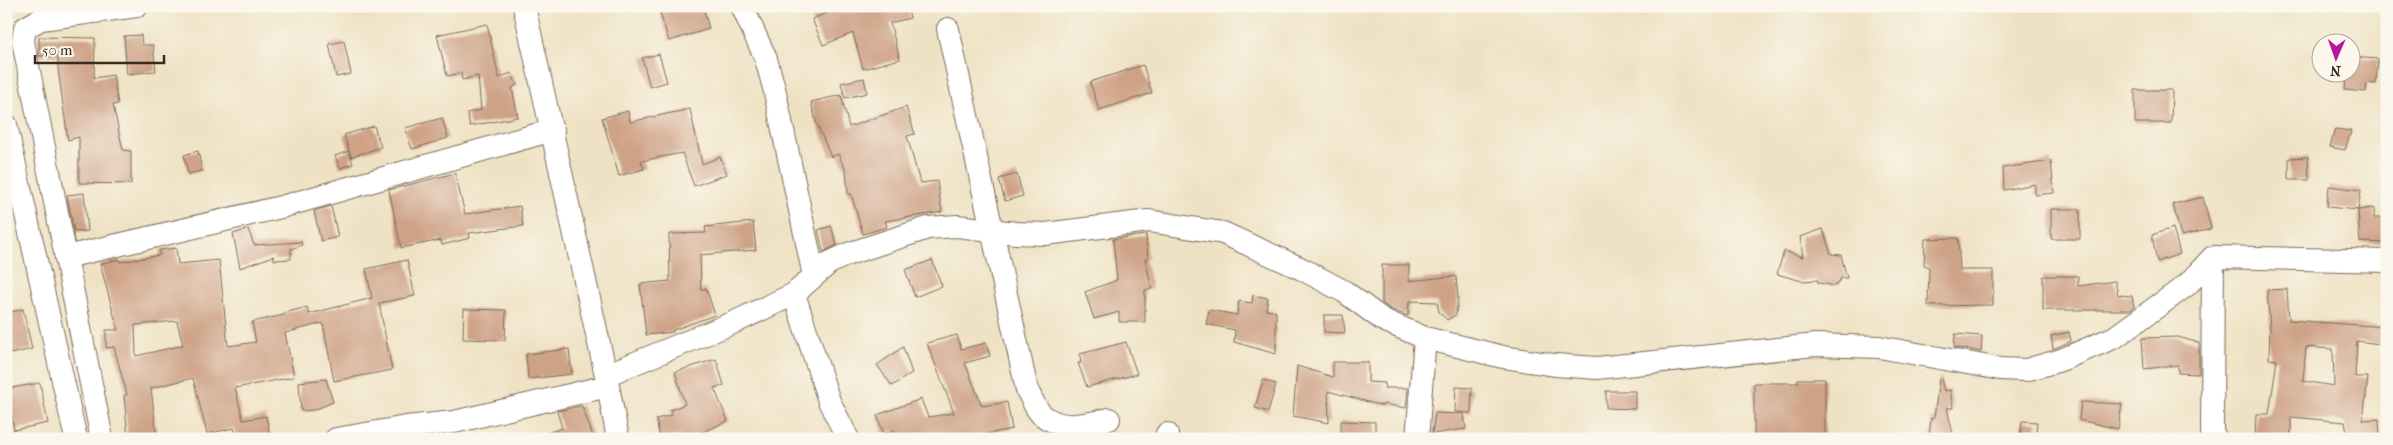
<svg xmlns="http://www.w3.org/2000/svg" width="2393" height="445" font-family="'IM FELL French Canon',serif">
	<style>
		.building { fill: #cea286; fill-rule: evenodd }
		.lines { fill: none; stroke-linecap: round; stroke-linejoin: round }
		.minor-casing { stroke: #7a6a58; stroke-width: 24 }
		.minor { stroke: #fff; stroke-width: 22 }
	</style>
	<rect width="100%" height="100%" fill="#fbf7ec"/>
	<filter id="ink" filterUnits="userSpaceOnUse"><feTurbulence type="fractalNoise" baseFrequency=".02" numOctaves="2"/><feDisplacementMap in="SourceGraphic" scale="10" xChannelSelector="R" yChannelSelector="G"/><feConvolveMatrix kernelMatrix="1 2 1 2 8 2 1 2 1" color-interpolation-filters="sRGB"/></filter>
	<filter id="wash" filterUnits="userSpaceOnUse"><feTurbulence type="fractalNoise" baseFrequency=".0096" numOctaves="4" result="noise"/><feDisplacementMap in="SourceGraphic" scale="20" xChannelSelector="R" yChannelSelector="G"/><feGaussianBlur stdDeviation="1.12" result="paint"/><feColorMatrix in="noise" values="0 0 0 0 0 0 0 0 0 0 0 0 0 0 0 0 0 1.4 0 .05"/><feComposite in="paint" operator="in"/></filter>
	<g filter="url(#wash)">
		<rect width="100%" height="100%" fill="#efe2c4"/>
		<g id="blocks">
			<!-- building -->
			<path class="building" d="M671,6H703L709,29L669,41L659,10Z
				M844,6H907L910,18L890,23L900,59L863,69L853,33L823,45L812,19Z
				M487,24L499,78L511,73L517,85L512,88L518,117L470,126L467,113L481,110L478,76L462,80L461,73L447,76L437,35Z
				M141,35L142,45H153L156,71L127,74L124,36Z
				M39,37L95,38L94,78L113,75L118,104L113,105L123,150L131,151V184L79,183V137L68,140L58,69V56H39Z
				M344,41L351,74L336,77L329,44Z
				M659,54L667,82L650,87L642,58Z
				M2350,57L2378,59L2376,84L2367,83L2366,92L2345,90L2347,72H2350Z
				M1143,65L1152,93L1099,110L1090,82Z
				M864,78L867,93L845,98L841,83Z
				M2135,90H2172L2171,123H2135Z
				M841,95L849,127L906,107L915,134L907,136L920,183L937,181L942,212L885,221L887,227L863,234L851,194H848L846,171L838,154L831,157L816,122L811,102Z
				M690,109L702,164L720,157L727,174L694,186L682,153L641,161L644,169L619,176L602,118L628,111L630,122Z
				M442,118L448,138L412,149L405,128Z
				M374,126L381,147L351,157L344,135Z
				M2335,129L2351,131L2345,150L2330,147Z
				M198,151L202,171L188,174L184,155Z
				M349,151L353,164L340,168L335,156Z
				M2308,157L2309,180H2289V158Z
				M2051,161L2054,193L2035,195V184L2004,190L2003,168Z
				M455,173L465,214L520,206L523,226L469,233L470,238L442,245L441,240L401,248L389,190Z
				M1017,174L1023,196L1005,201L999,179Z
				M2329,186L2361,190L2358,210L2327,207Z
				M84,193L88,231L74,232L67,195Z
				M2203,197L2211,229L2181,236L2173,204Z
				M331,206L338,237L321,241L314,211Z
				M2371,208L2374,209V218H2387V243L2360,242L2358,210Z
				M2051,209H2080V239H2051Z
				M753,222L756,250L700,255L701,290L706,288L715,315L673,330V332L646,335L640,284L670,281L669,234L706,233L705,227Z
				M831,226L837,245L823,252L818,230Z
				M2173,228L2180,254L2157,262L2152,235Z
				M248,229L254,245L301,242L302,245L291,249V259L274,260V256L240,268L233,234Z
				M1823,229L1831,254L1841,255L1847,278H1841L1836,286L1818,283V280L1802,281L1777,274L1784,251L1803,257L1800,237Z
				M1146,235L1148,259H1145L1152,289L1145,290V322H1119V312L1094,319L1085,292L1117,280L1113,239Z
				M1958,238L1960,270H1993V305L1928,306L1929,267L1924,265L1925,239Z
				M176,248L178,264L219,260L228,346L256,342L252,322L284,315V313L307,307L309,314L372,298L366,269L407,260L415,296L379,303L392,370L334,381L323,323L285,333L294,377L235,388L243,420L266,416L270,435L237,439L234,428L207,434L193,378L151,388L157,439H128L124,395H127L114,347L106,348V330H118L100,264L119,259L120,262L160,255L159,250ZM177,321L183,345L136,356L135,325Z
				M932,260L942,286L915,297L905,270Z
				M1382,265H1409V281L1456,276L1458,298L1456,315L1447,320L1439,312L1437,302L1409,301L1408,316L1390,309L1382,303Z
				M2043,276H2078V286L2115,281L2118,295L2132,296L2134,307L2130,310H2043Z
				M2287,289L2289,320L2387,327V345L2357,341L2355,377H2368L2363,420L2379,419L2380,439H2348L2345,422L2291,417V439H2255L2256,414H2269L2277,360L2269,359L2270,328L2267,290ZM2306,347L2333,349L2334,386L2303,381Z
				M1253,295L1268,298L1266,310L1276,312V354L1234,342L1235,330L1206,324L1209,310L1237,315L1239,301L1252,303Z
				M23,309L32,349L6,355V313Z
				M464,309L506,310L505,340L463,339Z
				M1324,315H1343L1345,333L1324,332Z
				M2069,332L2071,341L2053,349L2051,336Z
				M1955,334L1982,336L1981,352L1954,347Z
				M957,335L961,349L986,343L990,356L965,363L982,406L1007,402L1012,429L963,439H896L894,430L884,434L877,415L921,399L928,417L954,413L927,343Z
				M2178,337L2199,343V374L2178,373V365L2144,369L2142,338Z
				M1126,342L1137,374L1087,387L1078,363H1081L1080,354Z
				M903,347L912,373L892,386L877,365Z
				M569,349L572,374L528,379L526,354Z
				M716,359L724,385L714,388L728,421L686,439H682L681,436L660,439L656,419L672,415L670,410L685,404L675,372Z
				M1333,362H1368V382L1385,383L1384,388H1408L1406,408L1383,404V406L1328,391L1329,423L1293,416L1297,366L1333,377Z
				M1941,378L1944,391L1950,390L1953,408H1947L1954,439H1929L1931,418H1934L1939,379Z
				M326,379L333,402L314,410L301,411L299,382Z
				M1798,379H1825V439H1754V383H1798Z
				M1263,380L1276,384L1268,412L1255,408Z
				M40,383L48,423L14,430L6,389Z
				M1456,387L1472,388L1471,413L1455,412Z
				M1606,391H1635V409L1606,408Z
				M2081,402L2122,404L2118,429L2079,420Z
				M582,406L594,439H536V437L562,428L557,411Z
				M1435,413L1464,414L1466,429L1432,434Z
				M1341,421L1375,422V439H1341Z
				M2022,421L2037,422L2035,439H2020Z"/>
		</g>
	</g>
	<g filter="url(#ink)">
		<use href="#blocks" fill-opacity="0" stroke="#7a6a58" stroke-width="1"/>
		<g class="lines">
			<!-- minor casing -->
			<g class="minor-casing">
				<path id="minor" d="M524,6L606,375L618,439
					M742,6L766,59L774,88L814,276
					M948,29L1027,390C1031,397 1035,408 1041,414C1062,432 1086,424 1109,419
					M6,125L76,439
					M66,257L281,207L553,130
					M2213,257L2212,432L2216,439
					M794,294L829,401L848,439
					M606,375L735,322L794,294L829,263L848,254L928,228L957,226L1016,233L1045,234L1149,221L1223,233L1302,269L1345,292L1383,320L1425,338L1503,357L1555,365L1597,368L1815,345L1879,347L2000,369L2026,370L2061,360L2115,337L2187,285L2213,257L2387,261
					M1167,434V439
					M102,439L23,41L25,28L41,19L137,6
					M336,439L406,427L454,422L608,386
					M1417,439L1425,338"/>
			</g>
			<!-- minor -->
			<use href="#minor" class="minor"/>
		</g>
	</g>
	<!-- margin -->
	<rect width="2393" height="445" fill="none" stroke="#fbf7ec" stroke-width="25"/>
	<!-- north arrow -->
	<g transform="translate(2336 58) rotate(182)"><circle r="24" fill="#fbf7ec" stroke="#aea59a"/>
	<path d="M0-4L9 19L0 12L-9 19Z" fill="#b5179e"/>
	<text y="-8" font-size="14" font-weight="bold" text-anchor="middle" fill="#3b2a1e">N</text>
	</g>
	<!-- scale -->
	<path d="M35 55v8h129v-8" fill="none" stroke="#3b2a1e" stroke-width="2.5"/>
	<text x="42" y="55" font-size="15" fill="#3b2a1e" stroke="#fbf7ec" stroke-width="4" paint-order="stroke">50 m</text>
</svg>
